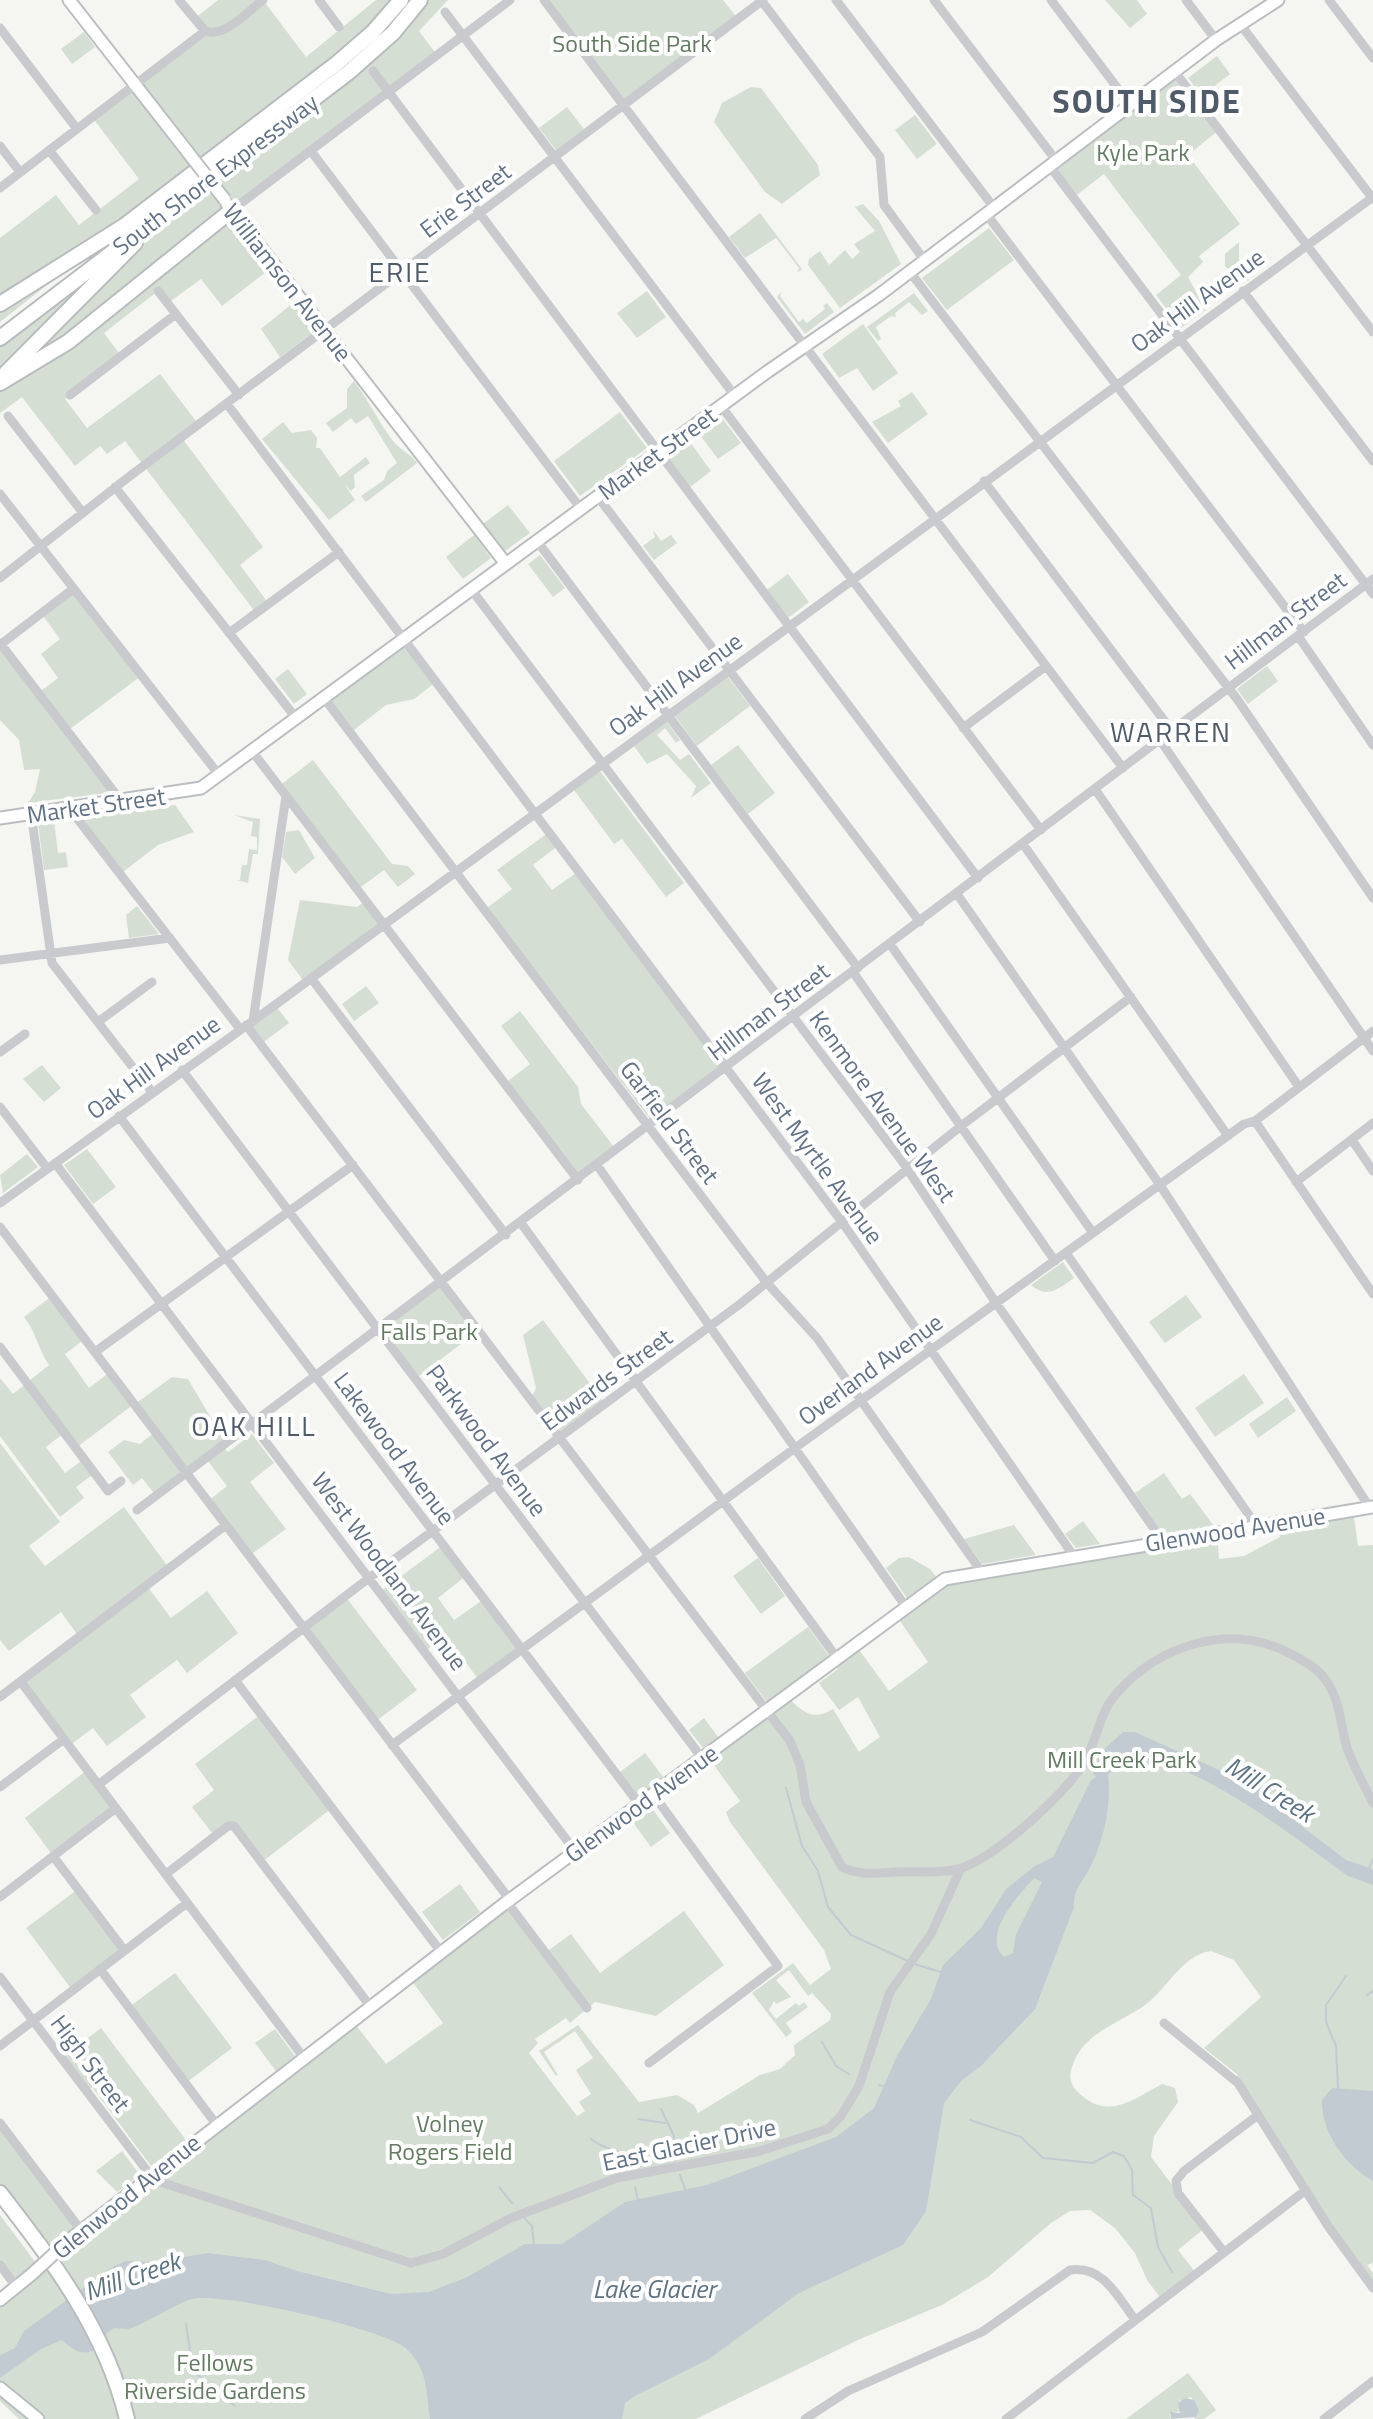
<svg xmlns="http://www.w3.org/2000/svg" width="1373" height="2419" font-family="'Titillium Web',sans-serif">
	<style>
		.green { fill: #d5ded2 }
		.water { fill: #c2cbd2; fill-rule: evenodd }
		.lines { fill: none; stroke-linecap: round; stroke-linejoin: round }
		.stream { stroke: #c2cbd2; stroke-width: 2 }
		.major-casing { stroke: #babdc1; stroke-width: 15 }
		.highway-casing { stroke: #b9bcbf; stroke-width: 18 }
		.minor { stroke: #c8cace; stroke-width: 9 }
		.major { stroke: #fff; stroke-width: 11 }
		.highway { stroke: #fff; stroke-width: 14 }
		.major-bridge-casing { stroke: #babdc1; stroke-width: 15; stroke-linecap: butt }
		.major-bridge { stroke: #fff; stroke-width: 11 }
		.labels { text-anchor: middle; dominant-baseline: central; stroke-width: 8; stroke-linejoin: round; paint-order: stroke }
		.park-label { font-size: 24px; fill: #637c61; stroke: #fff }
		.street-label { font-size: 24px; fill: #617186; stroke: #fff }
		.water-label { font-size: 26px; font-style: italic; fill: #5d7383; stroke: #fff }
		.quarter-label { font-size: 28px; letter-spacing: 2px; fill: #505b6a; stroke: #fff }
		.district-label { font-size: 32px; font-weight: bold; letter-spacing: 2px; fill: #505b6a; stroke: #fff }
	</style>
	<rect width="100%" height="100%" fill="#f5f6f1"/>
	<!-- green -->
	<path class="green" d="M218,0H263L306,57L376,0H401L384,20L0,322V238L56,195L79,225L139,179L92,117L204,31L194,19Z
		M420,0H448L419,31L437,55L233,210L275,265L222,306L201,279L168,303L158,291L104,333L121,356L65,399L87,428L160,374L199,425L182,438L263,547L240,565L269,604L256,613L125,441L107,454L100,446L75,466L22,397L0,413V338L315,100Z
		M544,0H723L738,19L624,105Z
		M1105,0H1137L1147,14L1130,28Z
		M84,32L95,47L72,64L61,49Z
		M1217,56L1230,74L1202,96L1188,78Z
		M1175,72L1219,130L1188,155L1240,224L1199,256L1203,262L1188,277L1206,310L1181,328L1156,295L1181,275L1104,174L1073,198L1051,168Z
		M751,87L761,88L818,165L820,175L782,204L765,192L714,122L722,103Z
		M567,107L584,129L556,150L539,128Z
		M915,115L937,144L917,159L895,130Z
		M863,204L879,221L901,264L840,308L808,265L809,259L820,251L829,265L845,250L852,259L860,252L854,244L875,231L855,207Z
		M760,213L802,269L797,273L799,268L776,238L745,258L729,237Z
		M989,228L1014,260L947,310L922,278Z
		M1239,242V259L1249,281L1235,277L1225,266V254Z
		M647,291L666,317L637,338L617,313Z
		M782,291L780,296L799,322L803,319L807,323L825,309L823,306L827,303L834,312L805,334L777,297Z
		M914,293L928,311L922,315L909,302L895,313L896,317L891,316L876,327L881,339L878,341L867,327Z
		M294,302L315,331L280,357L261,329Z
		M863,324L898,373L873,391L857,368L839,378L822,354Z
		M354,381C369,401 378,421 393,441C400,450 410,453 417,463L366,502L361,496L384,480L387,471L397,463L368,416L356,424L351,418L333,432L326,423L347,408V389Z
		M912,392L928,414L888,443L872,422L901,406L898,401Z
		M620,412L647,448L580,496L554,461Z
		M722,418L741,443L718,459L700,435Z
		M283,422L292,433L311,430L317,438L316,448H320L340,477L366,457L370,463L354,475L355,487L351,491L345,485L355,500L329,520L262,439Z
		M690,442L711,471L689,488L667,459Z
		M508,505L530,533L505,551L483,524Z
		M653,530L661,541L671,535L677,543L654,560L643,546L655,537Z
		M474,535L491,558L463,579L446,557Z
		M540,555L565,588L553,597L528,564Z
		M788,574L809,602L788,618L767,590Z
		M73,589L141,676L66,732L114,792L28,803L35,792L40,769L24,770L19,740L0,720V645L37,694L58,678L41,654L60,639L41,613Z
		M404,639L436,682L414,699L386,705L350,733L324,698Z
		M1267,666L1278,681L1248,704L1237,689Z
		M288,669L307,694L294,704L275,679Z
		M728,677L750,706L697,746L675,716Z
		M667,722L680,740L676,743L665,728L657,735L680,760L689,754L711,783L691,798L696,786L667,754L647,764L634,746Z
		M738,745L775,793L748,814L711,765Z
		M313,760L392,864L408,866L415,874L398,887L384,870L357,890L279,786Z
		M600,771L684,883L666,897L622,839L614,844L574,790Z
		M175,805L194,832L158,845L123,872L82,818Z
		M234,815L260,819L258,854H253L248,883L237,880H240L242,865H247L249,849L257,850V837L251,836L253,822Z
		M54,821L58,853L66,852L68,867L44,870L38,823Z
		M299,830L315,858L295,874L282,857L286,832Z
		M549,832L559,845L533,865L552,890L579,871L727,1068L653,1123L487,908L512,889L497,870Z
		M300,900L357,907L366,901L383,924L305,983L288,960Z
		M137,906L159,934L129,938L126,915Z
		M366,986L379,1003L354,1021L342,1004Z
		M275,1005L289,1023L261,1044L246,1025Z
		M520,1011L578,1087L581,1104L617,1151L578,1180L504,1084L530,1064L501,1026Z
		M42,1065L61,1088L44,1102L23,1079Z
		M87,1149L116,1187L93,1204L64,1165Z
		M27,1154L38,1167L3,1193L0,1175Z
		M1063,1262L1074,1278C1058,1289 1048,1299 1031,1285Z
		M442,1283L478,1331L415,1379L379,1331Z
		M1186,1295L1202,1317L1165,1343L1149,1322Z
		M52,1296L85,1339L65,1354L89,1388L110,1372L134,1404L76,1448L64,1433L46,1447L65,1473L84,1459L95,1473L76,1487L84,1498L60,1517L0,1436V1378L13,1394L49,1365C38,1349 36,1332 24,1317Z
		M543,1320L605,1404L560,1437L531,1399L536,1388L523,1335Z
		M1244,1374L1264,1403L1215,1437L1195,1408Z
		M172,1377L188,1379L227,1445L224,1448L228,1452L252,1434L274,1463L250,1482L286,1529L249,1556L208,1501L227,1486L207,1460L156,1496L142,1478L133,1485L108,1452L124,1440L140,1444L155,1432L135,1404Z
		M1287,1397L1296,1411L1258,1438L1249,1424Z
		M0,1443L60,1522L29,1546L45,1566L124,1507L169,1568L147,1586L171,1618L207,1591L238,1633L187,1673L177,1660L130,1695L146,1717L107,1746L93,1728L69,1746L21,1682L79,1637L61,1612L9,1651L0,1640Z
		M1164,1473L1182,1499L1190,1494L1214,1526L1163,1534L1135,1493Z
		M1353,1510L1358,1546L1373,1545V2263L1367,2265L1373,2273V2288L1234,2079L1238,2075L1204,2048L1261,1997L1234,1960L1211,1951C1182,1955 1167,1989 1145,2005C1119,2024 1083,2032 1072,2067C1068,2078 1071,2086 1080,2094C1109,2121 1135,2098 1162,2084L1175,2088L1178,2102L1154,2136L1151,2157L1205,2228L1178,2250L1196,2273L1162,2300L1147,2280L1135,2253L1115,2228L1090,2210L1070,2211L1051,2223L988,2277L942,2305L860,2339L696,2419H19L0,2401V2300L17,2288L0,2265V2215L39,2267L49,2258L0,2193V2123L80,2229L172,2157L169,2153L151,2166L92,2087L87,2091L62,2058L101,2028L189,2144L352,2020L386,2064L443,2023L409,1977L507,1902L546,1952L571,1934L600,1973L684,1911L724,1965L656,2016L595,2002L570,2023L566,2018L535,2039L538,2043L529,2053L577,2116L585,2111L579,2102L591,2094L576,2070L593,2058L575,2031L544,2052L558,2075L556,2076L539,2051L578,2025L639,2102L677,2095L694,2105L698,2113L760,2075L780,2069L795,2055L794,2045L830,2020L831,2014L812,1993L808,1996L789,1970L776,1980L791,1997L776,2004L774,2001L769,2010L776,2019L796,2003L799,2006L804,2002L808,2007L786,2023L792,2032L786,2037L752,1993L793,1963L810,1985L831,1969L824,1950L730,1822L726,1812L740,1801L706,1754L786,1696C802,1711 812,1722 833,1709L859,1752L880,1737L858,1697L839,1710L819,1683L838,1669L832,1661L855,1644L889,1691L928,1662L896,1615L940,1582L1217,1531L1219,1559L1244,1556L1280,1537L1279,1522Z
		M1083,1521L1100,1544L1076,1548L1065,1534Z
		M1014,1525L1036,1555L982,1564L964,1539Z
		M443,1545L466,1576L438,1598L454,1620L484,1599L521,1649L479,1680L446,1636L425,1651L380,1592Z
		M909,1557L930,1569L936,1577L907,1598L886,1568L899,1558Z
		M758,1558L785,1596L761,1614L733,1576Z
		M345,1596L417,1690L375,1722L304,1628Z
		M808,1627L829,1656L767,1702L745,1673Z
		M261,1714L332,1808L262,1862L234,1826L215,1837L192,1807L214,1790L195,1764Z
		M704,1718L718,1737L703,1748L689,1730Z
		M645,1753L664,1778L639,1797L620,1772Z
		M87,1770L116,1808L53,1856L25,1818Z
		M651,1807L670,1833L651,1847L632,1821Z
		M460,1884L480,1912L443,1940L422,1912Z
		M78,1889L124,1950L72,1990L26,1928Z
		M175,1973L232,2048L186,2083L129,2007Z
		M275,2029L295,2056L276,2071L255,2043Z
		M122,2151L140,2175L117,2192L96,2171Z
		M1188,2373L1216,2410L1204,2419H1194L1199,2410L1191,2397L1179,2401L1181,2411L1169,2414L1171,2419H1126Z"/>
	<!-- water -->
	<path class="water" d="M1123,1732H1135L1265,1791L1304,1828L1346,1860L1373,1869V1885L1348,1876C1301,1843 1173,1739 1117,1762L1108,1775C1112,1806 1103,1845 1087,1873C1080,1885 1073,1891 1074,1907L1035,2009L982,2065L962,2080L944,2103L926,2211L903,2245L799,2293L709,2359L635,2396L625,2403L622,2419H430C426,2392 428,2366 404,2347C380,2328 222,2292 192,2299C176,2303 138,2329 126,2329C122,2329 118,2328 114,2328L107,2333L104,2343C86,2358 78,2354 62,2340L41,2349L0,2378V2355L15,2348L24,2331L114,2266L126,2261L154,2262L208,2253L265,2260L297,2271L391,2294L429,2292L467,2277L525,2244H562L625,2202L707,2185L836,2137L874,2108L897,2056L931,1999L943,1965L981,1928L1006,1889L1035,1866L1053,1857L1091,1780L1096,1777L1093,1774L1100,1753ZM1034,1878L1042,1882L1016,1934L1013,1953L1004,1957C980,1935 1020,1894 1034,1878Z
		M1332,2088L1373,2091V2181C1346,2166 1321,2133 1322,2100Z
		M1185,2398L1194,2400L1199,2410L1196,2417L1171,2419L1170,2412L1180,2413L1178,2403Z"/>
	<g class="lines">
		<!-- stream -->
		<path class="stream" d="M786,1788L802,1846L818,1871L828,1907L851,1935L908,1961
			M1369,1868L1373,1859
			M914,1964L941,1972
			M1367,1995L1373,1991
			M822,2042L836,2066L849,2074
			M879,2085L883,2086
			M1338,2088L1336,2046L1326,2022V2005L1346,1976
			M661,2109L674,2136L675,2153
			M638,2119L665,2123
			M970,2120L1021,2137L1043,2158L1093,2163L1113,2152L1124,2156L1132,2170L1133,2195L1151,2208L1158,2247L1172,2272
			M591,2139C605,2152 624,2146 631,2167
			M680,2175L685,2189
			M499,2187L512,2203
			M635,2187L638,2200
			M525,2219L532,2226L534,2244
			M186,2324L193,2371L235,2406"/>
		<!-- major casing -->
		<g class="major-casing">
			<path id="major" d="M69,0L183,146
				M227,204L506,564
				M0,818L201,788L767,372L879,295L1216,40L1278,0
				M68,2241L504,1904L945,1579L1373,1507
				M0,2300L32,2274
				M0,2388L38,2419"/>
		</g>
		<!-- highway casing -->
		<g class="highway-casing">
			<path id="highway" d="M0,304L124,226L336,64L373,32L401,0
				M0,338L349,72L393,33L420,0
				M6,373L135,243
				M0,383L68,342L232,210
				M0,2193C54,2263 106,2331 127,2419"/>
		</g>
		<!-- minor -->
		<path class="minor" d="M179,0L205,31
			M319,0L339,27
			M544,0L1123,768
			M761,0L880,157L884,205L925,261
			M836,0L995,209
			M934,0L1058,163
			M1051,0L1131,106
			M1186,0L1216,40
			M1329,0L1373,58
			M445,12L735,396
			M1240,24L1373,199
			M0,28L77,129
			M205,31C225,38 247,12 263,0
			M373,71L978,878
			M1175,72L1373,332
			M0,146L20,172
			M49,150L96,210
			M311,151L581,509
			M1051,168L1373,594
			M0,188L205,31
			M232,210L510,0
			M987,215L1304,632
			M910,272L1237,699L1373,898
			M158,291L239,395
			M1243,291L1373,461
			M70,395L176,314
			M227,404L842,1222L1073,1555
			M721,406L1041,830
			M8,416L83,513
			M984,481L1172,731
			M115,487L296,718
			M0,494L219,775
			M598,497L920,922
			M537,541L858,968
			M0,578L126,479L763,0
			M471,589L902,1161L996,1303L1162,1540
			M229,633L339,552
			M1298,636L1373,745
			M0,643L121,801
			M0,645L73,589
			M324,698L767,1283L817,1338L981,1571
			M963,728L1046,666
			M1160,740L1373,1051
			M252,751L578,1180
			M1095,789L1299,1087
			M69,808L240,1029
			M31,813L52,963L152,1092
			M1023,844L1228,1136
			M957,894L1160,1185L1370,1508
			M890,944L1093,1233
			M0,960L170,938
			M853,972L1055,1261
			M311,978L506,1235
			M253,1021L286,796
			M98,1022L152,982
			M246,1025L790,1741L800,1765L806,1802L842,1867C859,1876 877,1873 896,1872C916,1871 943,1874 962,1868C998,1855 1061,1797 1082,1766C1097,1744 1098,1714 1116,1694C1160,1644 1231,1622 1291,1654C1304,1661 1316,1667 1325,1679C1341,1701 1340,1724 1347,1748C1354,1767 1364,1785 1373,1803
			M0,1052L25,1034
			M182,1070L702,1758
			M0,1107L47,1168
			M119,1116L639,1804
			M1255,1121L1373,1294
			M1352,1140L1373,1171
			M55,1163L575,1851
			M597,1165L906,1607
			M1296,1182L1373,1123
			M0,1203L275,1005L1373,197
			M521,1223L837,1658
			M0,1227L510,1900
			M1066,1253L1256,1525
			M0,1347L108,1491L121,1481
			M95,1352L353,1165
			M137,1510L1373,579
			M235,1680L441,1952
			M21,1682L304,2058
			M0,1697L226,1525
			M392,1745L795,1448L1244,1124L1255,1121L1373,1031
			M98,1785L369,1578L740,1304L961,1126L1131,997
			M0,1787L64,1739
			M53,1856L124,1950
			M166,1874L228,1826H234L370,2006
			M0,1897L116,1808
			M507,1902L587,2008
			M100,1969L216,2124
			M0,1977L154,2180L411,2263L443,2254L511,2218L617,2178L760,2151L828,2129L841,2116L859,2086L890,1992L931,1934L961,1868
			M1164,2023L1238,2083L1328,2226L1373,2288
			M0,2046L187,1903
			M649,2063L778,1966L653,1794
			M0,2123L80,2229
			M1224,2252L1178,2193L1176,2181L1184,2171L1258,2115
			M0,2265L17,2288
			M805,2419L848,2391L982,2332L1070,2270C1103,2265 1118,2297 1135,2320
			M1006,2419L1306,2190
			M1324,2419L1373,2381"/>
		<!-- major -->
		<use href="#major" class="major"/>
		<!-- highway -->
		<use href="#highway" class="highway"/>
		<!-- major-bridge casing -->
		<g class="major-bridge-casing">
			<path id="major-bridge" d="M183,146L225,200
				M32,2274L68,2241"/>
		</g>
		<!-- major-bridge -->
		<use href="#major-bridge" class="major-bridge"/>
	</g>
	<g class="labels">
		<!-- park labels -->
		<g class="park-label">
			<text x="632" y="43">South Side Park</text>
			<text x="1143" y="152">Kyle Park</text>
			<text x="429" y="1331">Falls Park</text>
			<text x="1122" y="1759">Mill Creek Park</text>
			<text x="450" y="2123">Volney<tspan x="450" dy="28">Rogers Field</tspan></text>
			<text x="215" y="2362">Fellows<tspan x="215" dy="28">Riverside Gardens</tspan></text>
		</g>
		<!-- street labels -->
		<g class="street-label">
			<text transform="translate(215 174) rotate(-37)">South Shore Expressway</text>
			<text transform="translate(465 200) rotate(-37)">Erie Street</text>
			<text transform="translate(288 282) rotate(52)">Williamson Avenue</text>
			<text transform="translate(1197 300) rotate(-36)">Oak Hill Avenue</text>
			<text transform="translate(657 453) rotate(-36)">Market Street</text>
			<text transform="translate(1285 620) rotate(-37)">Hillman Street</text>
			<text transform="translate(675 684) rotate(-36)">Oak Hill Avenue</text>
			<text transform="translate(96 805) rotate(-8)">Market Street</text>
			<text transform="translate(768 1011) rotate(-37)">Hillman Street</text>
			<text transform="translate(153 1067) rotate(-36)">Oak Hill Avenue</text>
			<text transform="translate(883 1106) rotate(54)">Kenmore Avenue West</text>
			<text transform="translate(670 1122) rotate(53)">Garfield Street</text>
			<text transform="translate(818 1158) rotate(54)">West Myrtle Avenue</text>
			<text transform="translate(870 1369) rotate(-36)">Overland Avenue</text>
			<text transform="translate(606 1379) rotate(-36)">Edwards Street</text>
			<text transform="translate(487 1440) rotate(53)">Parkwood Avenue</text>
			<text transform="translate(395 1448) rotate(53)">Lakewood Avenue</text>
			<text transform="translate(1235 1529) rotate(-9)">Glenwood Avenue</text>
			<text transform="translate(390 1571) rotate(53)">West Woodland Avenue</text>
			<text transform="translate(641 1803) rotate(-36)">Glenwood Avenue</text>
			<text transform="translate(91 2063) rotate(53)">High Street</text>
			<text transform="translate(689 2144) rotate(-12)">East Glacier Drive</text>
			<text transform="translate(126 2196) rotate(-39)">Glenwood Avenue</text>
		</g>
		<!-- water labels -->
		<g class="water-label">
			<text transform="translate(1270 1789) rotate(32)">Mill Creek</text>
			<text transform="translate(132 2276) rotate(-19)">Mill Creek</text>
			<text x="654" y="2288">Lake Glacier</text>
		</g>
		<!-- quarter labels -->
		<g class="quarter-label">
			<text x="400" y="271">ERIE</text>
			<text x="1171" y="731">WARREN</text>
			<text x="254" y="1425">OAK HILL</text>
		</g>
		<!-- district labels -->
		<g class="district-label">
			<text x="1147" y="101">SOUTH SIDE</text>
		</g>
	</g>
</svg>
